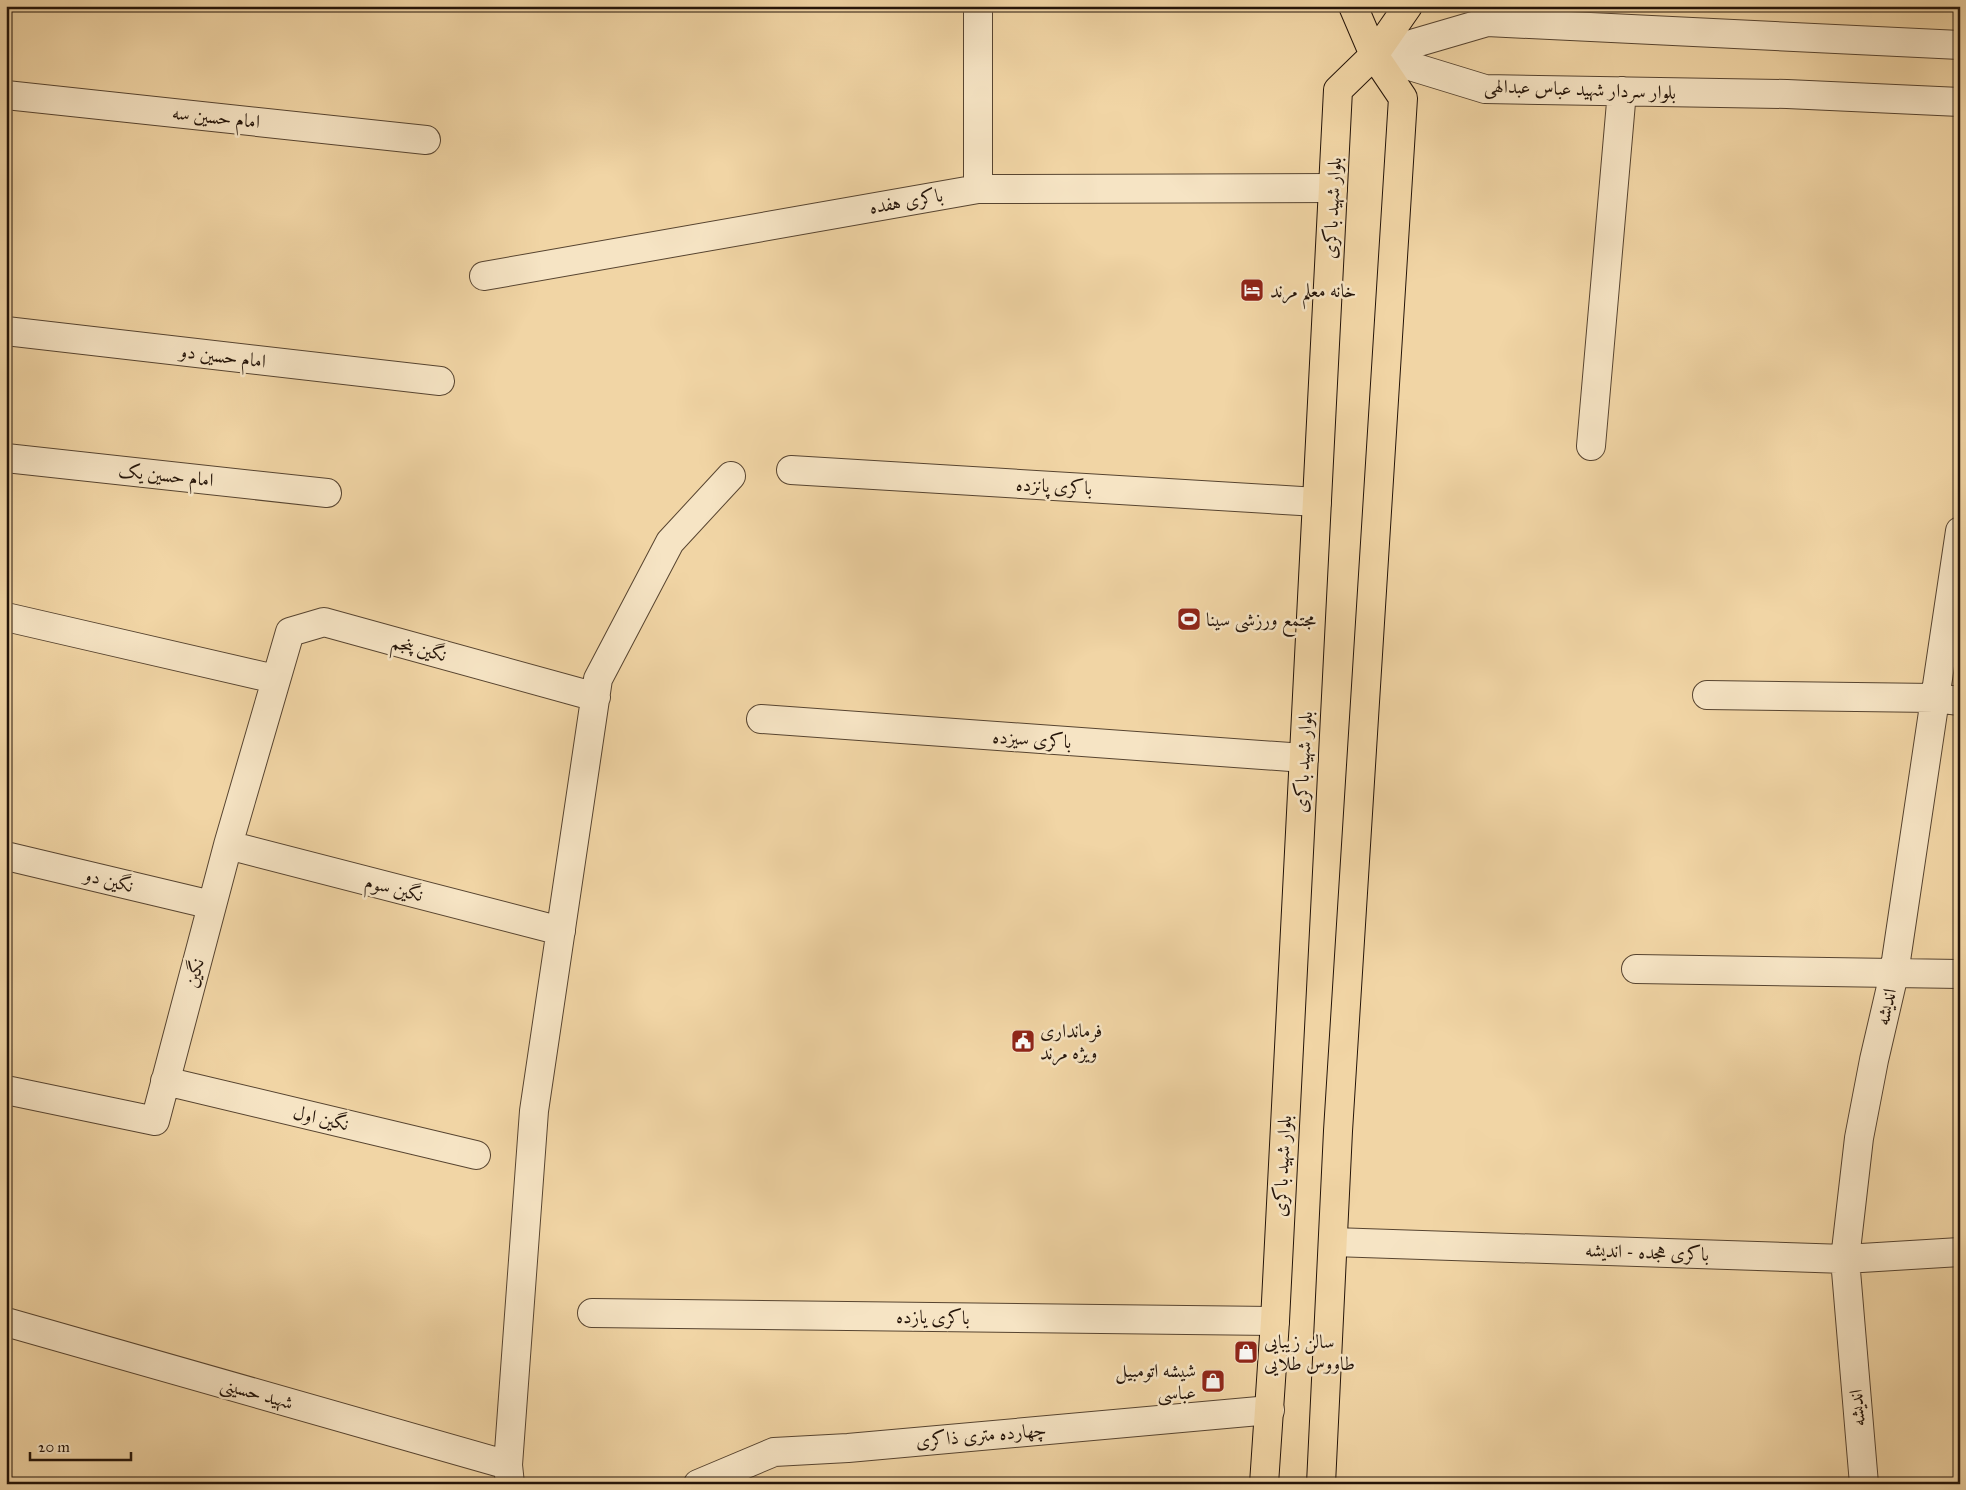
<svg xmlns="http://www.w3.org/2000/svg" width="1966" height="1490" font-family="'IM FELL Great Primer',Amiri,serif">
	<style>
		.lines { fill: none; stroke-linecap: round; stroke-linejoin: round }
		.minor-casing { stroke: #574430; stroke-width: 30 }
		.major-casing { stroke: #241409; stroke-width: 30 }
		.minor { stroke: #f6e4c4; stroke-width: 28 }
		.major { stroke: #f1d5a5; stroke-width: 28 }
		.labels { text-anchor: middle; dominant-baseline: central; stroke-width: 5; stroke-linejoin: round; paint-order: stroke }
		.street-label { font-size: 19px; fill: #241409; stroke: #f6e4c4 }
		.poi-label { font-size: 19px; fill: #241409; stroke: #f6e4c4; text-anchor: start }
	</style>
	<rect width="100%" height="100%" fill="#f1d5a5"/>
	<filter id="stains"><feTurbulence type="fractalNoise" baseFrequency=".004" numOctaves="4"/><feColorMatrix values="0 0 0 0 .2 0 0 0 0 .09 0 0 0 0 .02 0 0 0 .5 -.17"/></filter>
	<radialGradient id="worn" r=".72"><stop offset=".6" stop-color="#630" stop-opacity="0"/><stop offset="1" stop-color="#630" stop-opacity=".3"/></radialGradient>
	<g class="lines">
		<!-- minor casing -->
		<g class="minor-casing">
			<path id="minor" d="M978,6V189
				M1374,55L1487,22L1960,45
				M1374,55L1485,89L1787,94L1960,102
				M6,95L426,140
				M484,276L978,189L1333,188
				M6,331L440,381
				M1591,446L1622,91
				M6,458L327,493
				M791,470L1317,502
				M6,617L275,679
				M1707,695L1934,698L1960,701
				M761,719L1304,758
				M228,845L561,931
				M6,856L212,905
				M1636,969L1960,974
				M165,1081L476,1155
				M6,1090L155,1121L228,845L290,632L324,622L596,697
				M1333,1242L1845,1259L1960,1252
				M592,1313L1275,1321
				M6,1322L508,1465
				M510,1484L508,1465L534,1111L598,679L670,542L731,476
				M698,1484L774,1452L848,1448L1270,1410
				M1864,1484L1845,1259L1859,1138L1874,1060L1894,974L1960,531"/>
		</g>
		<!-- major casing -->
		<g class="major-casing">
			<path id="major" d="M1264,1484L1275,1321L1338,90L1374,55L1408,6
				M1321,1484L1338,1131L1403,98L1374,55L1353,6"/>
		</g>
		<!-- minor -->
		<use href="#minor" class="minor"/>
		<!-- major -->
		<use href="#major" class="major"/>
	</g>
	<!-- icons -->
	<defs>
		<g id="hotel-square" transform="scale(1.25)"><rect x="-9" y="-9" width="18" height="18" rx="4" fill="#8f2418" stroke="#f6e4c4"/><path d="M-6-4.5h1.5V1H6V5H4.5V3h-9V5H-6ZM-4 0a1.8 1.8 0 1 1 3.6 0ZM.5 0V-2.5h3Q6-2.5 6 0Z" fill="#fff"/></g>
		<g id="stadium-square" transform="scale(1.25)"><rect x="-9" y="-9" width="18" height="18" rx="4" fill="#8f2418" stroke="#f6e4c4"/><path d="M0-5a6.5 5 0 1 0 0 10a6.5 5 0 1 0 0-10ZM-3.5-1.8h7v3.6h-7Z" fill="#fff"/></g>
		<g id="civic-square" transform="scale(1.25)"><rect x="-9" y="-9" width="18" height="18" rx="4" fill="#8f2418" stroke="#f6e4c4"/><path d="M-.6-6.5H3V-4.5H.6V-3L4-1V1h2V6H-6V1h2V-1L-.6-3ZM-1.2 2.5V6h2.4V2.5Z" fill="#fff"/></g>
		<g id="shop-square" transform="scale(1.25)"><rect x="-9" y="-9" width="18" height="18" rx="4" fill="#8f2418" stroke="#f6e4c4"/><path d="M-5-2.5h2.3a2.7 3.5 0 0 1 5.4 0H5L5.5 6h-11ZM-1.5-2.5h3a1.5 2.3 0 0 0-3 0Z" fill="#fff"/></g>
	</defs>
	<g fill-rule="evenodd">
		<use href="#hotel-square" x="1252" y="290"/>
		<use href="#stadium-square" x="1189" y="619"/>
		<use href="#civic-square" x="1023" y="1041"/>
		<use href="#shop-square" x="1246" y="1352"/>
		<use href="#shop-square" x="1213" y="1381"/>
	</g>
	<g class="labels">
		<!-- street labels -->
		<g class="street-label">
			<text transform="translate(1580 89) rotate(2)">بلوار سردار شهید عباس عبدالهی</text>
			<text transform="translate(216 117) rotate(6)">امام حسین سه</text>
			<text transform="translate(906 201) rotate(-10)">باکری هفده</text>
			<text transform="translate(1332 208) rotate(-87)">بلوار شهید باکری</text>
			<text transform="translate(223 356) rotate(7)">امام حسین دو</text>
			<text transform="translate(166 475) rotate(6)">امام حسین یک</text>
			<text transform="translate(1054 486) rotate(3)">باکری پانزده</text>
			<text transform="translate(419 648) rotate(15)">نگین پنجم</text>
			<text transform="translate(1032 739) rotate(4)">باکری سیزده</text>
			<text transform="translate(1303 762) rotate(-87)">بلوار شهید باکری</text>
			<text transform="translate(109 880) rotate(14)">نگین دو</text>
			<text transform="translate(394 888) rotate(14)">نگین سوم</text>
			<text transform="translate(194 973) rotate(-75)">نگین</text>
			<text transform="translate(1886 1007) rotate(-77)">اندیشه</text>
			<text transform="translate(321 1118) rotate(13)">نگین اول</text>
			<text transform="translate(1282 1166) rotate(-87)">بلوار شهید باکری</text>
			<text transform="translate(1647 1252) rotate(2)">باکری هجده - اندیشه</text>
			<text transform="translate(933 1317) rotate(1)">باکری یازده</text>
			<text transform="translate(257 1393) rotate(16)">شهید حسینی</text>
			<text transform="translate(1857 1408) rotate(-95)">اندیشه</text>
			<text transform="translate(981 1435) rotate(-5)">چهارده متری ذاکری</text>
		</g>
		<!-- poi labels -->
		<g class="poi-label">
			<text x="1270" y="290">خانه معلم مرند</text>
			<text x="1206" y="619">مجتمع ورزشی سینا</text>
			<text x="1040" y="1030">فرمانداری<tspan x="1040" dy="22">ویژه مرند</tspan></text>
			<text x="1264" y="1341">سالن زیبایی<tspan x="1264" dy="22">طاووس طلایی</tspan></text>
			<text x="1196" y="1370" text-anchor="end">شیشه اتومبیل<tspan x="1196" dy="22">عباسی</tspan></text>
		</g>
	</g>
	<!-- margin -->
	<rect width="1966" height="1490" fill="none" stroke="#f1d5a5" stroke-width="25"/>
	<rect x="8" y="8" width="1951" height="1475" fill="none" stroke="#241409" stroke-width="2.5"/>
	<rect x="12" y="12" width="1941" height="1465" fill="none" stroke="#241409"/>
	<!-- scale -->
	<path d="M30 1452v8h101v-8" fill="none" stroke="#241409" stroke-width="2.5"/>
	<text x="38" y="1452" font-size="15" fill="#241409" stroke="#f6e4c4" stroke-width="4" paint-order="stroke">20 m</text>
	<rect width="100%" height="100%" filter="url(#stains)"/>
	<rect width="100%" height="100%" fill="url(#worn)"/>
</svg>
